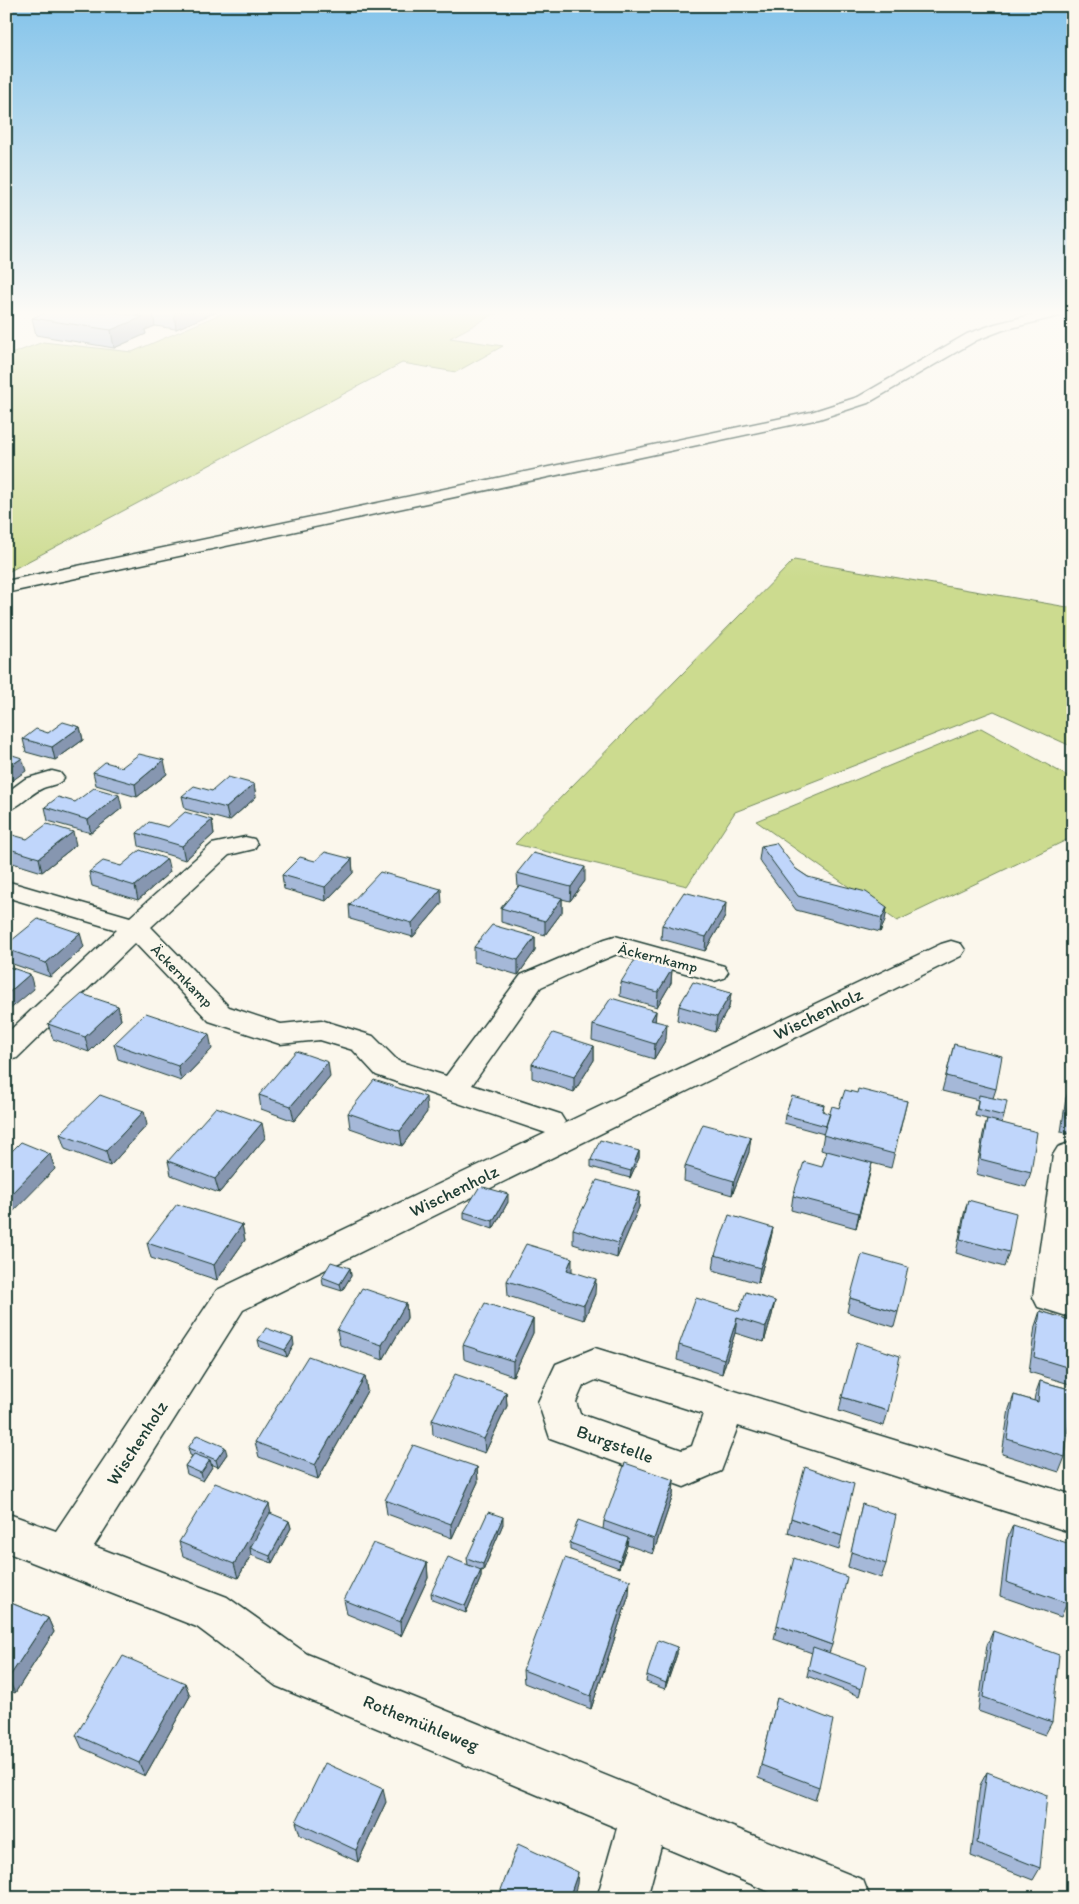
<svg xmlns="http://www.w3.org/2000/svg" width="1079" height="1904" font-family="Itim,sans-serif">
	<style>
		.green { fill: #ccdb8f; stroke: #768c62 }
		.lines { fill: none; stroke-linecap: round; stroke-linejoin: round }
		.minor-casing { stroke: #1f3d34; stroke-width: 3 }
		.major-casing { stroke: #1f3d34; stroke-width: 3 }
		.minor { fill: #fbf7ec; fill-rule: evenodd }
		.major { fill: #fbf7ec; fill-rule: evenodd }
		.wall { fill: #a5b8d8; stroke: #1f3d34 }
		.shaded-wall { fill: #8696b0; stroke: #1f3d34 }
		.building { fill: #c0d6fb; stroke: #1f3d34 }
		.labels { text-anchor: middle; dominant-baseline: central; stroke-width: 5; stroke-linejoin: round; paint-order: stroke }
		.street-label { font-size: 15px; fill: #1f3d34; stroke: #fbf7ec }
		.near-street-label { font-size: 18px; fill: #1f3d34; stroke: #fbf7ec }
	</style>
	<rect width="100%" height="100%" fill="#fbf7ec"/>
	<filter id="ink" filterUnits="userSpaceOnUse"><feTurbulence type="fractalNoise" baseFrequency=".02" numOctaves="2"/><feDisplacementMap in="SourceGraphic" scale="10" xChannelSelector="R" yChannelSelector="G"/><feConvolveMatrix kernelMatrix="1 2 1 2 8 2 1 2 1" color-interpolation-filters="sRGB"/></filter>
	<g filter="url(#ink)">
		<!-- green -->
		<path class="green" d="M225,312H498L450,338L503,346L456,372L402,363L6,573V356L43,342L132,352Z
			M794,560L1073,608V747L994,711L735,812L687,886L515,844Z
			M981,728L1073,779V837L897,921L756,821Z"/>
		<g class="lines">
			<!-- minor casing -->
			<g class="minor-casing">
				<path id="minor" d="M52,771L60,773L64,778C59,785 51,785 43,788C29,794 21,807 6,811V793L25,779Z
					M245,837L254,839L257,844L254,849L229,855L151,927L229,1007L281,1024L321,1020L373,1036L398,1061L446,1076L521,975L605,939L615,936L724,966L728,972L724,978L714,981L617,954L583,968L541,987L472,1085L560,1114L565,1122L563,1124L941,944L951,941L961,944L965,950L961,956L243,1310L94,1546L227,1597L307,1654L863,1880L870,1898H784L661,1846L647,1898H597L617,1828L276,1686L197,1627L6,1552V1513L56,1531L217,1290L546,1133L376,1075L353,1050L320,1040L280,1044L209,1021L135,943L17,1058L6,1061V1034L117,930L6,897V881L130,917L212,844Z
					M1069,1143L1073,1144V1263L1070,1287L1073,1288V1318L1038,1307L1033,1297L1053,1155L1058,1147Z
					M595,1348L1073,1495V1533L738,1426L721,1471L684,1487L550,1438L538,1402L556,1364ZM596,1380L703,1414L692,1446L682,1450L580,1414L576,1402L583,1386Z"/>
			</g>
			<!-- major casing -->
			<g class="major-casing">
				<path id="major" d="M1043,312H1065L1063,315L1003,330L977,340L868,403L819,419L6,593V581L811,412L858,397L967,334L995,324Z"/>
			</g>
			<!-- minor -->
			<use href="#minor" class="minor"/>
			<!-- major -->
			<use href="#major" class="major"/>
		</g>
		<!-- wall -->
		<path class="wall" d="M137,312H216L176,329L155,326L145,330L146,334L114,348L36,335L32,318L131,315Z
			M80,727L83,740L55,760L26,752L23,739L48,733Z
			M122,767L167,774L137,797L96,785L93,772Z
			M254,784L256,797L229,821L185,809L182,796Z
			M75,802L122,808L91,833L48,821L45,807Z
			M212,820L214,834L185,860L139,846L137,833Z
			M27,839L76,845L42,872L6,861V848Z
			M761,846L808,877L887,907L885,921L880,932L796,910L759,860Z
			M352,859L353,873L326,901L284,889L282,875L315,861Z
			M121,866L170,872L138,900L92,886L89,872Z
			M517,873L585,881L570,901L562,899V912L545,935L501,922V908L518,887Z
			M442,903L413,937L350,919L349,905Z
			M725,917L705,951L661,939L662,925Z
			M535,937V951L518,975L474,962V947Z
			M6,945L84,947L50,977L7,962L6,959Z
			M672,969L671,983L657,1007L620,996L621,982Z
			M731,993L729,1007L715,1032L677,1020L679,1006Z
			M118,1006L121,1020L89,1052L53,1039L48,1024Z
			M656,1011L655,1021L666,1039L654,1059L592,1040L593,1025Z
			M114,1044L212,1049L181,1081L118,1059Z
			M954,1044L996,1089L993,1098L1004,1116L1002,1123L1031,1172L1026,1187L976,1174L983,1134L987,1119L975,1116L978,1100L942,1091Z
			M594,1046V1060L574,1092L532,1078V1064Z
			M330,1077L294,1121L261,1109L259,1095Z
			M1071,1083H1073V1135L1061,1132L1066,1098Z
			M857,1093L907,1101L891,1168L872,1163L856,1228L791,1210L793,1196L822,1167L827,1152L821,1150L824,1134L784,1123L785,1115L824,1105L823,1112L830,1114L839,1108Z
			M427,1112L402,1146L350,1128L348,1113Z
			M147,1125L110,1166L65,1149L60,1134Z
			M265,1138L219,1193L171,1175L168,1161Z
			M639,1151V1158L630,1178L591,1167V1160Z
			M749,1152L732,1195L684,1181L685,1166Z
			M640,1192L639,1207L617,1258L573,1244V1229Z
			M968,1200L1009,1252L1004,1267L956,1253L964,1214Z
			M508,1202L493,1229L464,1219V1212Z
			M242,1225L245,1240L217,1280L151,1258L147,1243Z
			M773,1228L770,1242L758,1283L713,1270L715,1255Z
			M350,1268L351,1276L342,1291L323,1285L322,1277Z
			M572,1271L595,1294L584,1320L508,1296L507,1281Z
			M850,1298L898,1312L894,1327L847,1312Z
			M775,1301L772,1315L764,1342L735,1333L722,1374L677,1360L679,1345L739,1311Z
			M406,1303L407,1318L383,1360L340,1345L337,1330Z
			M1040,1311L1073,1321V1385L1029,1372L1035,1326Z
			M533,1319V1333L513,1376L464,1359L463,1345Z
			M258,1340L294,1345L287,1357L260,1348Z
			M365,1376L367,1391L318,1479L259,1457L255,1442Z
			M1040,1381L1073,1390V1430L1068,1428L1065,1457L1059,1472L1002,1454L1009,1409L1014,1395L1034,1401L1035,1395Z
			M506,1392L507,1406L485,1453L433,1435L432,1420Z
			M842,1397L888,1411L884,1426L839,1411Z
			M188,1448L227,1454L218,1467L211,1464L212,1467L203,1481L187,1474L185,1466L192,1456L190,1455Z
			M477,1467L478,1482L452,1538L387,1514L385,1500Z
			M674,1480L673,1495L653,1554L627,1545L619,1568L570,1550V1543L603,1529L604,1521Z
			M862,1504L886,1564L881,1578L848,1567Z
			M271,1514L289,1521L291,1528L272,1563L251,1555L238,1578L183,1556L179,1542Z
			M791,1518L842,1536L839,1550L788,1533Z
			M503,1524L483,1571L481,1570V1577L466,1613L432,1600L431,1593L468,1565L467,1558Z
			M1013,1525L1067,1603L1061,1617L1000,1596L1007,1539Z
			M427,1563L428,1578L401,1636L347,1614L344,1600Z
			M629,1595L591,1709L524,1683L523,1670Z
			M6,1601L48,1618L54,1632L15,1693L6,1689Z
			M777,1625L832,1645L829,1653L861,1689L859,1696L807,1676L812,1653L774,1639Z
			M993,1631L1052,1722L1045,1735L978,1711L987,1645Z
			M677,1647V1654L665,1689L646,1682L647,1675Z
			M185,1683L190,1696L145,1776L82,1748L76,1735Z
			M777,1698L819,1787L815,1800L758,1778Z
			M987,1772L1040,1868L1033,1880L971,1856L980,1785Z
			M386,1802L358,1862L300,1835L296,1822Z"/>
		<!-- shaded-wall -->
		<path class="shaded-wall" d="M145,312H153L155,326L145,330L146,334L114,348L111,330L135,316Z
			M174,312H216L176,329Z
			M80,727L83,740L55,760L52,747Z
			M22,758L26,771L6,785V769Z
			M164,760L167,774L137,797L135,784Z
			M254,784L256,797L229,821L226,808Z
			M119,795L122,808L91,833L88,820Z
			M212,820L214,834L185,860L182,846Z
			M73,832L76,845L42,872L39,858Z
			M167,859L170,872L138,900L135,886Z
			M352,859L353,873L326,901L325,887Z
			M585,867V881L570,901L571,887Z
			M441,889L442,903L413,937L412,923Z
			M562,898V912L545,935V921Z
			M726,903L725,917L705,951L706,937Z
			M887,907L885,921L880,932L882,918Z
			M80,933L84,947L50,977L46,963Z
			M535,937V951L518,975V960Z
			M672,969L671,983L657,1007L658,992Z
			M30,974L34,989L8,1011L6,1005V995Z
			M731,993L729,1007L715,1032L717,1017Z
			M118,1006L121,1020L89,1052L85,1037Z
			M656,1011L655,1025L651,1020Z
			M667,1024L666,1039L654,1059L655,1044Z
			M209,1034L212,1049L181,1081L178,1066Z
			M594,1046V1060L574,1092V1077Z
			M328,1062L330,1077L294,1121L291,1106Z
			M426,1097L427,1112L402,1146L400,1131Z
			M144,1111L147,1125L110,1166L106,1151Z
			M262,1123L265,1138L219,1193L215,1179Z
			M751,1137L749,1152L732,1195L734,1181Z
			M639,1151V1158L630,1178L631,1171Z
			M50,1154L55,1169L6,1219V1199Z
			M872,1163L869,1177L856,1228L859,1213Z
			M640,1192L639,1207L617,1258L618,1243Z
			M508,1194V1202L493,1229V1221Z
			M242,1225L245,1240L217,1280L214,1265Z
			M773,1228L770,1242L758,1283L760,1268Z
			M572,1258V1273L567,1270Z
			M350,1268L351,1276L342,1291L340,1284Z
			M596,1279L595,1294L584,1320V1305Z
			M775,1301L772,1315L764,1342L766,1327Z
			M406,1303L407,1318L383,1360L382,1345Z
			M737,1318L735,1333L722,1374L724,1359Z
			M533,1319V1333L513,1376V1361Z
			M293,1338L294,1345L287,1357L285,1350Z
			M365,1376L367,1391L318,1479L315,1465Z
			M506,1392L507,1406L485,1453L484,1439Z
			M225,1447L227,1454L218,1467L216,1460Z
			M210,1460L212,1467L203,1481L201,1473Z
			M477,1467L478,1482L452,1538L451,1524Z
			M674,1480L673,1495L653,1554L654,1539Z
			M269,1504L272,1519L250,1548L251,1555L238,1578L234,1564Z
			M503,1517V1524L483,1571V1564Z
			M289,1521L291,1528L272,1563L270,1556Z
			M628,1538L627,1546L619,1568L620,1561Z
			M427,1563L428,1578L401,1636L400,1622Z
			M481,1570V1577L466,1613L465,1606Z
			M630,1580L629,1595L591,1709V1696Z
			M48,1618L54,1632L15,1693L8,1679Z
			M677,1647V1654L665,1689L666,1683Z
			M185,1683L190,1696L145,1776L139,1763Z
			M383,1789L386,1802L358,1862L356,1850Z
			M578,1872L577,1884L573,1898H569Z"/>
		<!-- building -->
		<path class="building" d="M47,312H114L131,315L137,312H145L135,316L143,317L111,330L32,318Z
			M63,722L80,727L52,747L23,739L36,729L48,733Z
			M6,753L22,758L6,769Z
			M139,754L164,760L135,784L93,772L105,762L122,767Z
			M228,777L254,784L226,808L182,796L194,786L212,791Z
			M94,788L119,795L88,820L45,807L58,797L75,802Z
			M185,812L212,820L182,846L137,833L149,822L168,827Z
			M47,824L73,832L39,858L6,848V836L9,834L27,839Z
			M776,843L796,869L808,877L866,892L887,907L882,918L798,896L761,846Z
			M140,850L167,859L135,886L89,872L103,861L121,866Z
			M325,852L352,859L325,887L282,875L300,857L315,861Z
			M533,853L585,867L571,887L517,873Z
			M380,872L441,889L412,923L349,905Z
			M519,886L562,898L545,921L501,908Z
			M684,892L726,903L706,937L662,925Z
			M38,919L80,933L46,963L6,949V945Z
			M492,925L535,937L518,960L474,947Z
			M636,958L672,969L658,992L621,982Z
			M6,966L30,974L6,995Z
			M693,982L731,993L717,1017L679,1006Z
			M82,994L118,1006L85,1037L48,1024Z
			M611,998L656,1011L651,1020L667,1024L655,1044L593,1025Z
			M146,1013L209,1034L178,1066L114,1044Z
			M553,1033L594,1046L574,1077L532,1064Z
			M954,1044L1002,1056L996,1089L946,1076Z
			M296,1051L328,1062L291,1106L259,1095Z
			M374,1080L426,1097L400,1131L348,1113Z
			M1071,1083H1073V1119L1066,1117Z
			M858,1089L907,1101L894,1154L823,1135L832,1106L839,1108L845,1090L857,1093Z
			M100,1095L144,1111L106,1151L60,1134Z
			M979,1095L1007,1101L1004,1116L977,1109Z
			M792,1096L824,1105L822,1111L830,1114L826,1126L785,1115Z
			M216,1107L262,1123L215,1179L168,1161Z
			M987,1119L1037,1132L1031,1172L980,1159Z
			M703,1124L751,1137L734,1181L685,1166Z
			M600,1140L639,1151L631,1171L591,1160Z
			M21,1142L50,1154L6,1199V1157Z
			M827,1151L872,1163L859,1213L793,1196L804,1162L822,1167Z
			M597,1180L640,1192L618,1243L573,1229Z
			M480,1186L508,1194L493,1221L464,1212Z
			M968,1200L1016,1213L1009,1252L960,1239Z
			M177,1204L242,1225L214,1265L147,1243Z
			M729,1215L773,1228L760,1268L715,1255Z
			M526,1244L572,1258L567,1270L596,1279L584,1305L507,1281Z
			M862,1254L908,1267L898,1312L850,1298Z
			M331,1262L350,1268L340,1284L322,1277Z
			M362,1288L406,1303L382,1345L337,1330Z
			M746,1292L775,1301L766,1327L737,1318L724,1359L679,1345L696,1298L739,1311Z
			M485,1303L533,1319L513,1361L463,1345Z
			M1040,1311L1073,1321V1369L1034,1357Z
			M266,1328L293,1338L285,1350L258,1340Z
			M857,1342L900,1356L888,1411L842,1397Z
			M308,1356L365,1376L315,1465L255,1442Z
			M455,1374L506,1392L484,1439L432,1420Z
			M1040,1381L1073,1390V1413L1070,1412L1065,1457L1007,1439L1014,1395L1038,1402Z
			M197,1435L225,1447L216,1460L188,1448Z
			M413,1445L477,1467L451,1524L385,1500Z
			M194,1454L210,1460L201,1473L185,1466Z
			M625,1463L674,1480L654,1539L604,1521Z
			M805,1467L854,1484L842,1536L791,1518Z
			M215,1483L269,1504L234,1564L179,1542Z
			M862,1504L896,1515L886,1564L851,1552Z
			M488,1512L503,1517L483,1564L467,1558Z
			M270,1513L289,1521L270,1556L250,1548Z
			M578,1520L628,1538L620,1561L570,1543Z
			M1013,1525L1073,1545L1067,1603L1006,1582Z
			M373,1543L427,1563L400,1622L344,1600Z
			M448,1557L481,1570L465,1606L431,1593Z
			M565,1558L630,1580L591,1696L523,1670Z
			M794,1558L847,1577L832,1645L777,1625Z
			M6,1601L48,1618L8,1679L6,1678Z
			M993,1631L1059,1655L1052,1722L983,1697Z
			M658,1640L677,1647L666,1683L647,1675Z
			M813,1647L866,1666L861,1689L808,1669Z
			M123,1656L185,1683L139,1763L76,1735Z
			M777,1698L833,1720L819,1787L761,1765Z
			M325,1763L383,1789L356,1850L296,1822Z
			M987,1772L1047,1795L1040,1868L977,1843Z
			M518,1844L578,1872L569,1898H498Z"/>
	</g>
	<!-- sky -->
	<linearGradient id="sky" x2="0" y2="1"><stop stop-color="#83c3ea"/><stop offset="0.54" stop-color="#fdfbf6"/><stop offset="1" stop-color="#fdfbf6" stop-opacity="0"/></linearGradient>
	<rect width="1079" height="579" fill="url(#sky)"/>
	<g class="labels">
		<!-- street labels -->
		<g class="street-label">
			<text transform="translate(658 958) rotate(14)">Äckernkamp</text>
			<text transform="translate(182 976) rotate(46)">Äckernkamp</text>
		</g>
		<!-- near-street labels -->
		<g class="near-street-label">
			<text transform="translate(818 1014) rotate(-26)">Wischenholz</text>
			<text transform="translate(454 1191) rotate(-26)">Wischenholz</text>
			<text transform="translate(137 1443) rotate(-57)">Wischenholz</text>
			<text transform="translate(615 1444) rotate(20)">Burgstelle</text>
			<text transform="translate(421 1723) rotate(22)">Rothemühleweg</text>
		</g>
	</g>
	<!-- margin -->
	<rect width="1079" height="1904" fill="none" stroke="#fbf7ec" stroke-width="25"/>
	<rect x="12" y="12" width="1054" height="1879" fill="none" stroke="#1f3d34" stroke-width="2" filter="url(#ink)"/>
</svg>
